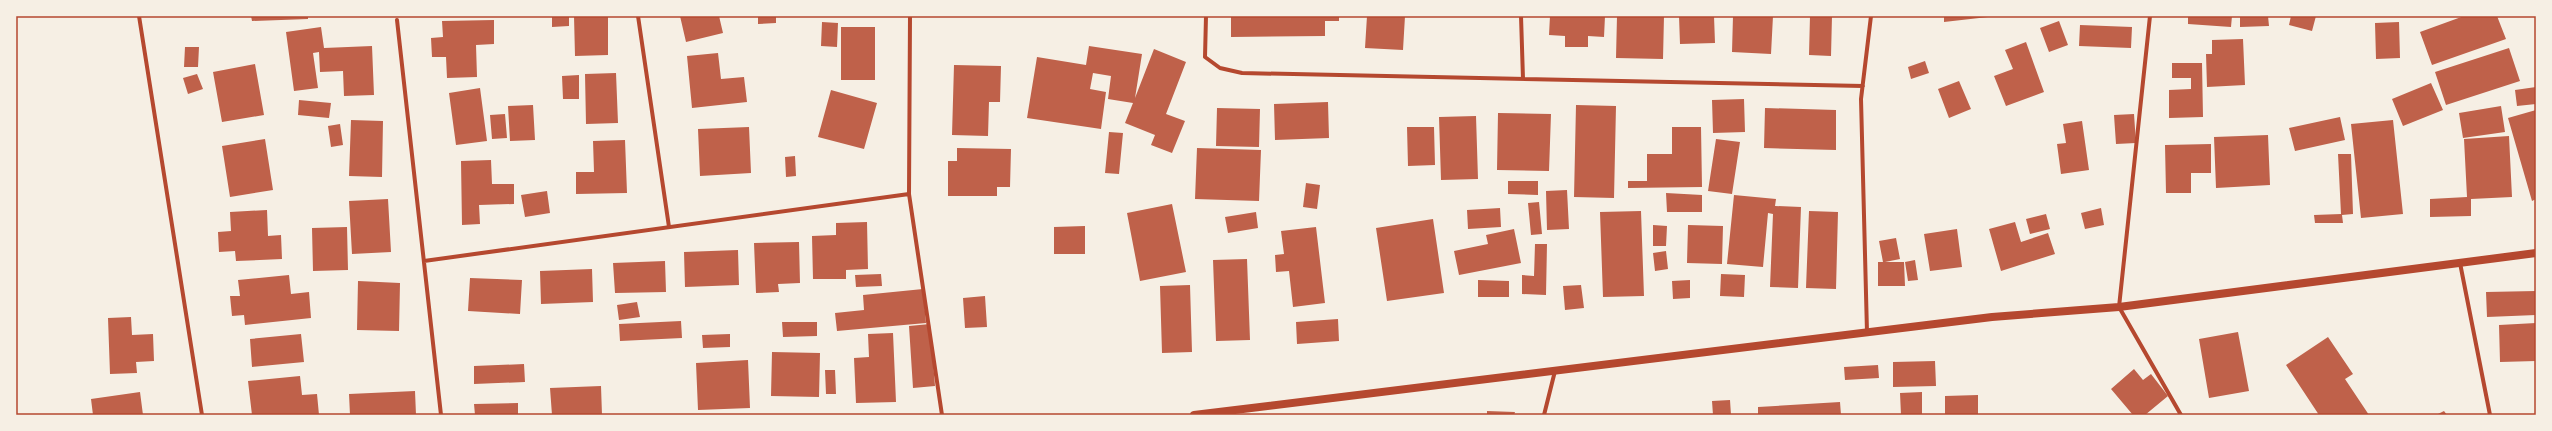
<svg xmlns="http://www.w3.org/2000/svg" width="2552" height="431" font-family="Helvetica,sans-serif">
	<style>
		.building { fill: #bf614a }
		.lines { fill: none; stroke-linecap: round; stroke-linejoin: round }
		.minor { stroke: #b5482f; stroke-width: 4 }
		.secondary { stroke: #b5482f; stroke-width: 8 }
		.neatline { fill: none; stroke: #b5482f; stroke-width: 1.5 }
	</style>
	<rect width="100%" height="100%" fill="#f6efe4"/>
	<!-- building -->
	<path class="building" d="M251,16H308V19L252,21Z
		M552,16H569V26L552,27Z
		M574,16H608V55L575,56Z
		M680,16H719L723,33L686,42Z
		M758,16H776V23L758,24Z
		M1231,16H1339V21H1325V36L1231,37Z
		M1367,16H1405L1403,50L1365,48Z
		M1550,16H1605L1604,37L1588,36V47H1565V36L1549,35Z
		M1617,16H1664L1663,59L1616,58Z
		M1679,16H1714L1715,43L1680,44Z
		M1733,16H1773L1771,54L1732,52Z
		M1810,16H1832L1831,56L1809,55Z
		M1944,16H1988V17L1944,22Z
		M2188,16H2232L2231,27L2188,24Z
		M2240,16H2268L2269,26L2240,27Z
		M2291,16H2316L2312,31L2289,25Z
		M2464,16H2497L2506,39L2432,65L2420,32Z
		M494,20V44L476,45L477,77L447,78L446,57H432L431,38L443,37L442,21Z
		M2059,21L2068,45L2049,52L2040,28Z
		M822,22L838,23L837,47L821,46Z
		M2399,22L2400,58L2376,59L2375,23Z
		M2080,25L2132,27L2131,48L2079,46Z
		M321,27L324,48L372,46L374,95L344,96L343,71L320,72L319,52L313,53L318,88L294,91L286,32Z
		M841,27H875V80H841Z
		M2243,39L2245,85L2207,87L2206,54H2212V40Z
		M2026,42L2044,92L2006,106L1994,76L2013,69L2005,50Z
		M1089,46L1142,54L1135,98L1154,49L1186,62L1166,114L1185,121L1172,153L1151,145L1155,135L1125,123L1133,103L1108,99L1111,76L1093,73L1090,89L1106,92L1101,129L1027,118L1037,57L1086,65Z
		M185,47H199L198,67H184Z
		M2509,48L2520,81L2446,105L2435,72Z
		M718,53L721,79L744,77L747,102L692,108L687,56Z
		M1925,61L1929,73L1911,79L1908,67Z
		M2172,63H2202L2203,117L2169,118V90L2191,89V78H2172Z
		M255,64L264,115L222,122L213,72Z
		M954,65L1001,66L1000,102H989L988,136L952,135Z
		M616,73L618,123L586,124L585,74Z
		M197,74L203,89L188,94L183,78Z
		M579,75V99H563L562,76Z
		M1959,81L1971,109L1949,118L1938,89Z
		M2431,83L2443,110L2403,126L2392,99Z
		M2536,87V104L2517,106L2515,90Z
		M480,88L487,141L456,145L449,93Z
		M831,90L877,103L864,149L818,137Z
		M1744,99L1745,132L1713,133L1712,100Z
		M299,100L331,103L329,118L298,115Z
		M1328,102L1329,138L1275,140L1274,104Z
		M533,105L535,140L510,141L508,106Z
		M1576,105L1616,106L1614,198L1574,197Z
		M2501,106L2505,132L2463,138L2459,113Z
		M1217,108L1260,109L1259,147L1216,146Z
		M1765,108L1836,110V150L1764,148Z
		M2536,110V199L2532,201L2508,118Z
		M1498,113L1551,114L1549,171L1497,170Z
		M505,114L507,138L492,139L490,115Z
		M2134,114L2136,143L2116,144L2114,115Z
		M1476,116L1478,179L1441,180L1439,117Z
		M2340,117L2345,140L2295,151L2289,128Z
		M351,120L383,121L382,177L349,176Z
		M2393,120L2403,214L2361,218L2351,124Z
		M2082,121L2089,170L2061,174L2057,144L2066,143L2063,124Z
		M340,124L343,145L331,147L328,126Z
		M749,127L751,173L700,176L698,129Z
		M1407,127H1434L1435,165L1408,166Z
		M1672,127H1701L1702,187L1628,188V181H1647V154H1672Z
		M1109,132L1123,133L1119,174L1105,173Z
		M2268,135L2270,185L2216,188L2214,137Z
		M2509,136L2512,197L2471,199V216L2430,217V199L2467,197L2464,139Z
		M265,139L273,190L230,197L222,146Z
		M1716,139L1740,142L1732,194L1708,191Z
		M625,140L627,193L576,194V172H594L593,141Z
		M2211,144V173H2191V193H2166L2165,145Z
		M957,148L1011,149L1010,187H997V196H948V161H957Z
		M1197,148L1261,150L1259,201L1195,199Z
		M2338,154H2351L2353,214L2342,215L2343,223H2315L2314,215L2341,214Z
		M795,156L796,176L786,177L785,157Z
		M491,160L492,184H514V204L479,205L480,224L462,225L461,161Z
		M1508,181H1538V195L1508,194Z
		M1306,183L1320,185L1317,209L1303,207Z
		M1567,190L1569,229L1547,230L1546,191Z
		M547,191L550,213L525,217L521,195Z
		M1666,193L1702,195V212H1667Z
		M1734,195L1776,199L1775,206L1801,207L1798,288L1770,287L1773,214L1768,213L1763,267L1727,264Z
		M388,199L391,252L352,254L349,201Z
		M1539,202L1542,234L1531,235L1528,203Z
		M1172,204L1186,272L1140,281L1127,213Z
		M1500,208L1501,227L1468,229L1467,210Z
		M2101,208L2104,225L2085,229L2081,213Z
		M267,210L268,236L281,235L282,259L236,261L235,251L219,252L218,232L231,231L230,212Z
		M1641,211L1644,296L1603,297L1600,212Z
		M1809,211L1838,212L1836,289L1806,288Z
		M1256,212L1258,228L1228,233L1225,217Z
		M2046,214L2050,229L2030,234L2026,219Z
		M1433,219L1444,293L1387,301L1376,228Z
		M867,222L868,269L846,270V279H813L812,236L836,235V223Z
		M2015,222L2021,242L2048,233L2055,254L2001,271L1989,229Z
		M1653,225L1667,226L1666,246H1653Z
		M1688,225L1723,226L1722,264L1687,263Z
		M1085,226V254H1054V227Z
		M347,227L348,270L313,271L312,228Z
		M1316,227L1325,303L1293,307L1289,271L1276,272L1275,255L1284,254L1281,231Z
		M1514,229L1521,263L1459,275L1454,251L1488,244L1486,235Z
		M1957,229L1962,267L1930,271L1924,234Z
		M1896,238L1900,259L1885,262H1904L1905,286H1878V262H1883L1879,241Z
		M799,242L800,283L778,284L779,292L756,293L754,243Z
		M1535,244H1547L1546,295L1522,294V275L1534,276Z
		M738,250L739,285L685,287L684,252Z
		M1666,251L1668,269L1655,271L1653,253Z
		M1247,259L1250,340L1216,341L1213,260Z
		M1915,260L1918,280L1908,281L1905,262Z
		M665,261L666,292L615,293L613,263Z
		M592,269L593,302L541,304L540,271Z
		M881,274L882,286L856,287L855,275Z
		M1721,274L1745,275L1744,297L1720,296Z
		M289,275L291,294L309,292L311,318L245,325L244,315L232,316L230,296H240L238,280Z
		M470,278L522,280L520,314L468,311Z
		M1478,280L1509,281V297H1478Z
		M1690,280V298L1673,299L1672,281Z
		M358,281L400,283L399,331L357,330Z
		M1190,285L1192,352L1162,353L1160,286Z
		M1581,285L1584,308L1565,310L1563,286Z
		M923,289L926,323L837,331L835,313L864,310L863,295Z
		M2536,291V315L2487,317L2486,292Z
		M985,296L987,327L965,328L963,298Z
		M637,302L640,317L619,320L617,305Z
		M131,317L132,335L153,334L154,361L136,362L137,373L110,374L108,318Z
		M1338,319L1339,341L1297,344L1296,322Z
		M681,321L682,338L620,341L619,324Z
		M782,322H817V336L783,337Z
		M2536,323V361L2500,362L2499,325Z
		M930,324L935,386L913,388L909,326Z
		M2238,332L2249,391L2209,398L2199,339Z
		M893,333L896,402L856,403L854,358L869,357L868,334Z
		M301,334L304,362L252,367L250,339Z
		M730,334V347L703,348L702,335Z
		M2328,337L2353,374L2345,379L2369,415H2319L2286,365Z
		M772,352L820,353L819,397L771,396Z
		M748,360L750,408L698,410L696,363Z
		M1935,361L1936,386L1893,387V362Z
		M524,364L525,382L474,384V366Z
		M1878,365L1879,378L1845,380L1844,367Z
		M2134,369L2143,380L2151,374L2168,396L2145,415H2133L2111,389Z
		M825,370H835L836,394H826Z
		M300,376L302,395L317,394L319,415H252L248,381Z
		M601,386L602,415H552L550,388Z
		M415,391L416,415H350L349,394Z
		M140,392L143,415H93L91,399Z
		M1922,392V415H1901L1900,393Z
		M1978,395V415H1945V396Z
		M1730,400L1731,415H1713L1712,401Z
		M1840,402L1841,415H1758V407Z
		M518,403V415H475L474,404Z
		M1487,411L1515,412L1514,415H1487Z
		M2444,411L2447,415H2436Z"/>
	<g class="lines">
		<!-- minor -->
		<path class="minor" d="M139,16L202,415
			M638,16L669,227
			M910,16L909,194L942,415
			M1206,16L1205,57L1220,68L1242,73L1863,86
			M1521,16L1523,79
			M2150,16L2119,307L2181,415
			M397,20L441,415
			M424,261L909,194
			M2460,263L2490,415
			M1867,332L1861,99L1871,16
			M1544,415L1555,371"/>
		<!-- secondary -->
		<path class="secondary" d="M1194,415L1992,317L2119,307L2536,253"/>
	</g>
	<!-- border -->
	<rect width="2552" height="431" fill="none" stroke="#f6efe4" stroke-width="34"/>
	<rect x="17" y="17" width="2518" height="397" class="neatline"/>
</svg>
